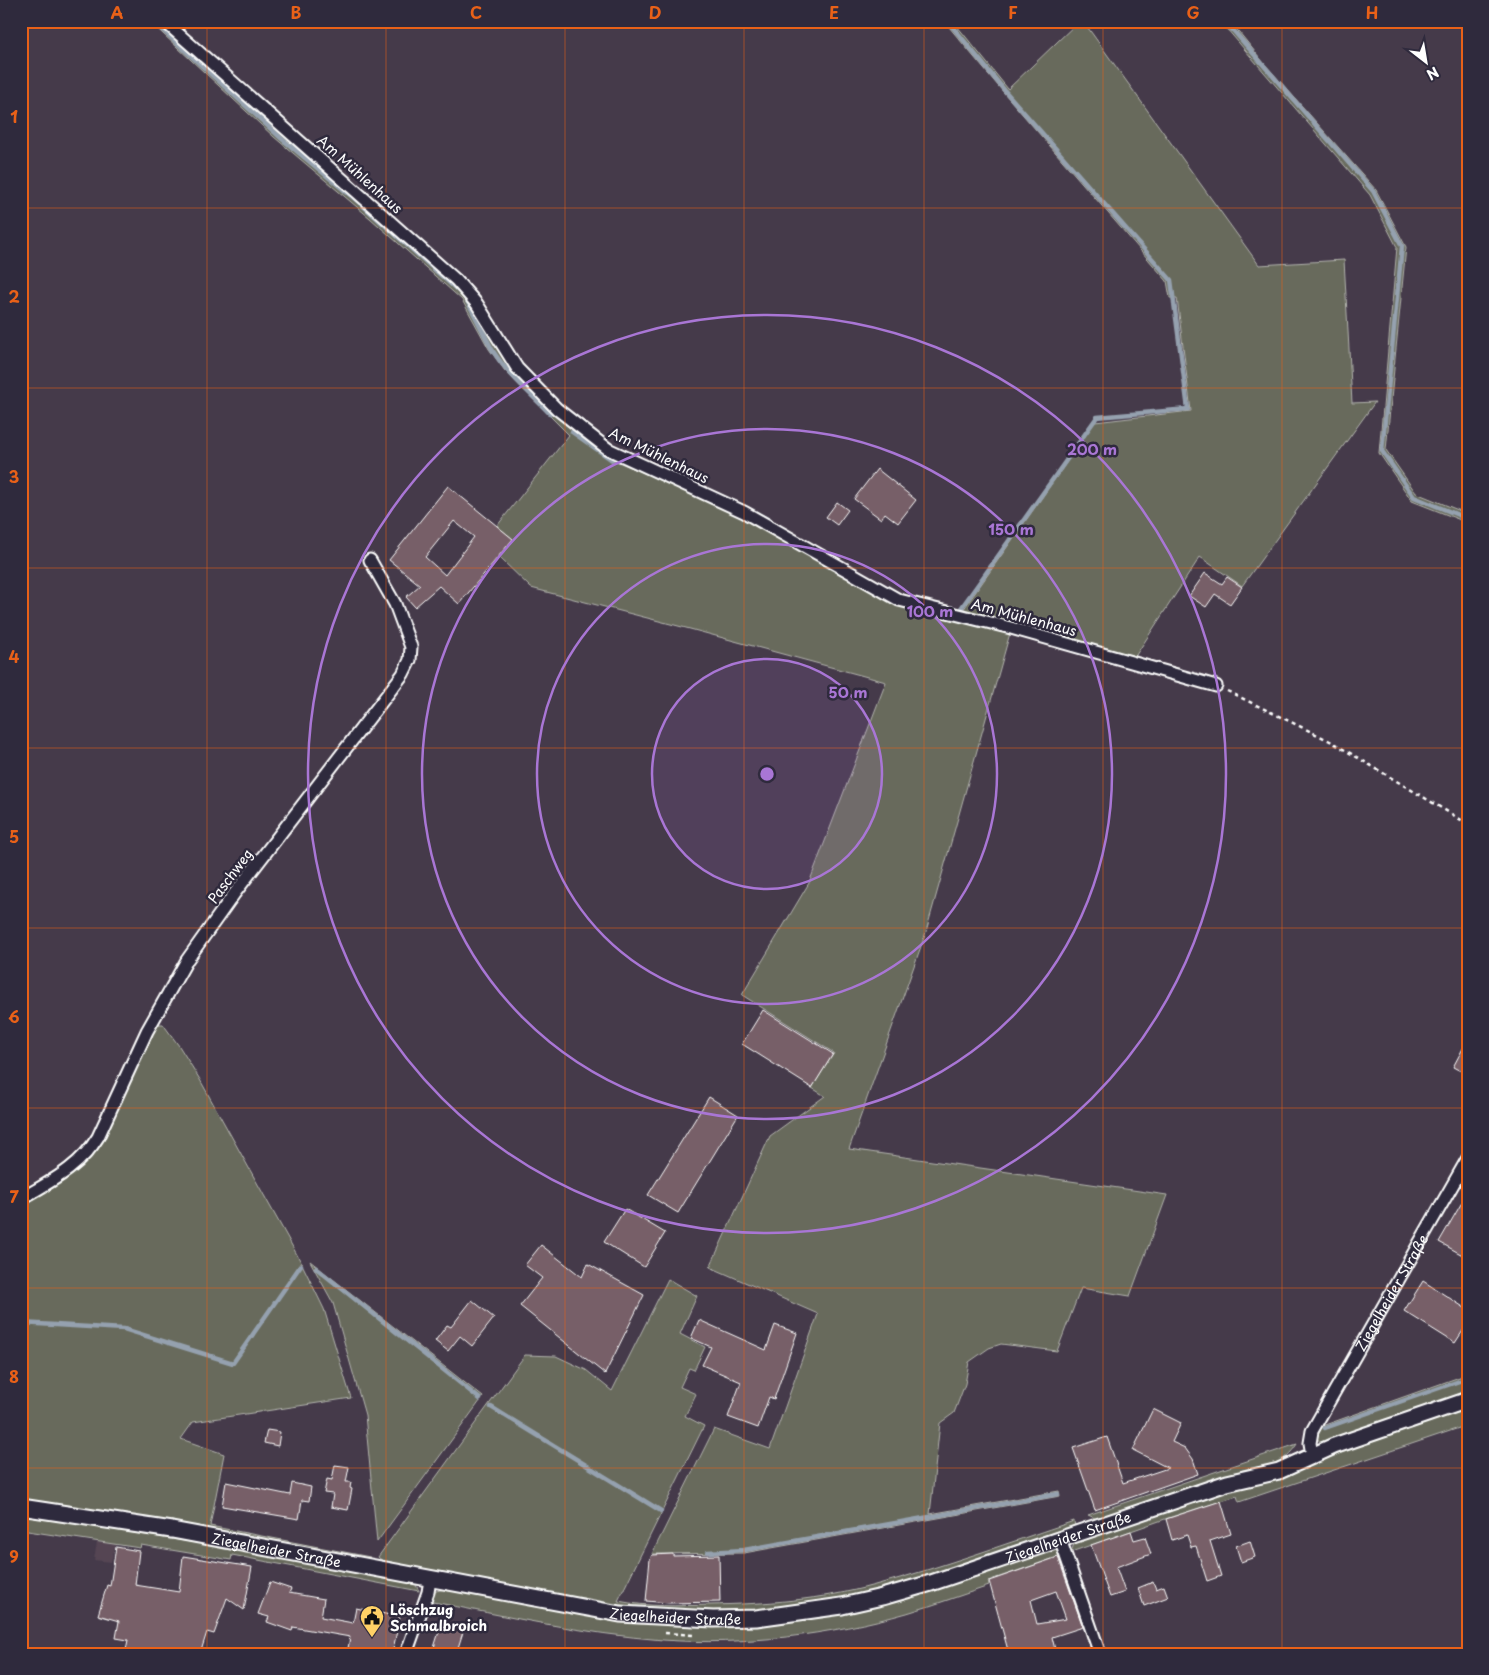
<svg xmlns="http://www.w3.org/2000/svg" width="1489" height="1675" font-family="'Playpen Sans',sans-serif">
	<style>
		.built { fill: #544553 }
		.green { fill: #676a5c; stroke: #b3b4ae }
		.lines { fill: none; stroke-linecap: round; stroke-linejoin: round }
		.stream { stroke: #95a1af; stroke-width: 4.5 }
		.building { fill: #775f67; stroke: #fff; fill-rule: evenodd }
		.minor-casing { stroke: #fff; stroke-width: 15 }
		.tertiary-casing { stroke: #fff; stroke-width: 19 }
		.path { stroke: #fff; stroke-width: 2.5; stroke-dasharray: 4 4; stroke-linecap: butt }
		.minor { stroke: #2f2a3d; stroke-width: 11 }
		.tertiary { stroke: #2f2a3d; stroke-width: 15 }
		.grid { fill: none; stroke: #e96118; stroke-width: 1; stroke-opacity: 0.55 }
		.ring { fill: none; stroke: #a976d5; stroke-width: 2.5 }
		.labels { text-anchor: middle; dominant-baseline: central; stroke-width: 5; stroke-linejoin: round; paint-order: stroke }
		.street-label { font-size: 14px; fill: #fff; stroke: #2f2a3d }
		.poi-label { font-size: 14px; font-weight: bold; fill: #fff; stroke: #2f2a3d; text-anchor: start }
		.centre { fill: #a976d5; stroke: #2f2a3d; stroke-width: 2.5 }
		.ring-label { font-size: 15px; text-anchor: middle; font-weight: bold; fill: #a976d5; stroke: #2f2a3d; stroke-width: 5; stroke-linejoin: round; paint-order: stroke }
		.neatline { fill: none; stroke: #e96118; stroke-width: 2 }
		.grid-label { font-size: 16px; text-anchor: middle; font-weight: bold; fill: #e96118 }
	</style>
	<rect width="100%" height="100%" fill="#453a4a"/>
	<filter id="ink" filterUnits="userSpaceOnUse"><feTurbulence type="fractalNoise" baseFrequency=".02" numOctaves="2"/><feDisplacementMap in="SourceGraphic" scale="10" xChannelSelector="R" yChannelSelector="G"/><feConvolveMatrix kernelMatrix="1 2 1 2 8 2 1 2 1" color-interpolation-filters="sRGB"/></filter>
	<g filter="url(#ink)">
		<!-- built -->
		<path class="built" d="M97,1542L116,1544L111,1562L94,1560Z"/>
		<!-- green -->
		<path class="green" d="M149,21H157L282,134L372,210L466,297L507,362L553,414L615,457L616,461L742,515L898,603L1010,633L925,935L849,1149L1167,1195L1130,1296L1081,1288L1057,1351L1001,1344L989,1348L969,1362L965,1384L954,1413L940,1423L930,1514L1059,1491L1060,1496L744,1553L652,1554L714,1429L770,1449L818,1314L710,1267L770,1136L825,1096L812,1088L834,1053L742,995L809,883L886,682L690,629L531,588L499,557L513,539L497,526L569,435L505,371L489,349L462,300L370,218L274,137Z
			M944,21H953L1008,89L1079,21H1083L1259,265L1344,260L1352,403L1375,402L1242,586L1200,557L1134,658L1019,624L963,610L1095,422L1191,411L1177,298H1170L1167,281L1004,93Z
			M1220,21H1230L1264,63L1376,190L1406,247L1386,450L1416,493L1468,514V523L1412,501L1379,453L1397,247L1370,195Z
			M156,1024H163L179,1046L199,1078L301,1262L324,1309L351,1398L193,1422L181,1439L224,1454L210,1526L370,1557L366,1561L21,1501V1348L29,1326L21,1325V1203C54,1185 78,1174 101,1142Z
			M310,1261L483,1397L377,1542L365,1415L333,1303Z
			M668,1279L697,1296L680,1334L705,1347L694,1370L689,1368L680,1387L696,1394L685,1416L704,1426L618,1601C648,1607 679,1606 709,1605C765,1604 821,1600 875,1585C942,1567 1008,1543 1074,1521L1075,1527L965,1565L871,1594L826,1602L742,1612H679L614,1606L386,1564L378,1557L525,1355L556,1356L586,1370L612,1391Z
			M1468,1374V1392L1327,1441L1320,1442L1317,1438L1322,1426Z
			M1468,1407V1425L1239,1502L1237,1496L1165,1519L1071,1552L1075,1541L1209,1496L1235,1488L1287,1477L1325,1457Z
			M1297,1444C1285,1463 1268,1468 1246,1469L1097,1519L1088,1515Z
			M21,1515L203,1544L415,1583L419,1591L232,1555L231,1560L141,1545L140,1548L21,1530Z
			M1053,1548L1063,1555L988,1581L989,1586C962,1595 934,1605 907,1613C829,1635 744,1646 663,1640C584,1634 506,1616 428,1601L436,1591L446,1589L584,1615L661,1624L735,1626L811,1619L866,1607Z"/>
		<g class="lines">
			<!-- stream -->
			<path class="stream" d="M153,21L282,139L362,205L464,296C475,314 483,333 493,351C508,375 531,394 550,414
				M948,21L1005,91L1171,280L1188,409L1097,417L959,611L957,610
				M1225,21L1373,191L1402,246L1382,451L1414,497L1468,519
				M572,432L612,460
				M749,509L771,521
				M316,1268L480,1399
				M21,1323L124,1329L233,1363L301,1265
				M491,1407L661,1511
				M1325,1428L1468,1378
				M708,1552L744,1550L1058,1494"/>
		</g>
		<!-- building -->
		<path class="building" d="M877,469L916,500L898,523L885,513L881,519L854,499Z
			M448,486L513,539L459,604L439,586L415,607L406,597L420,585L389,560ZM454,521L474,537L445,575L425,557Z
			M837,502L848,510L837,525L826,517Z
			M1205,573L1222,584L1227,577L1242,587L1230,604L1215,594L1206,607L1189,596Z
			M763,1010L833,1054L812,1088L742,1044Z
			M1468,1039V1075L1453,1067Z
			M709,1097L738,1115L678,1213L648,1195Z
			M1468,1192V1258L1439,1242Z
			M625,1209L665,1233L644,1267L604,1242Z
			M541,1245L582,1277L588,1264L644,1295L605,1374L520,1306L542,1278L525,1265Z
			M1423,1281L1468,1310V1323L1455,1343L1404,1311Z
			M472,1300L494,1318L472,1346L460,1336L448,1351L435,1341L447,1325L451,1327Z
			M699,1320L766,1350L775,1325L797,1333L774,1399L769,1397L758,1428L728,1417L741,1382L702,1365L711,1347L691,1338Z
			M1153,1409L1181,1423L1172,1442L1185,1448L1193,1459L1198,1474L1095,1510L1073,1448L1107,1437L1123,1483L1168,1468L1133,1450Z
			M267,1430L280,1432L278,1446L264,1443Z
			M335,1465L349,1467L346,1482H351L350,1488L352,1489L348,1510L331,1507L333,1494L324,1493L327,1479L332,1480Z
			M226,1482L290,1495L292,1483L311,1487L309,1501L302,1500L299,1519L222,1506Z
			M1221,1501L1231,1534L1210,1541L1221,1576L1207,1581L1196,1546L1191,1547L1187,1535L1172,1540L1166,1519Z
			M1131,1531L1134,1540L1145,1537L1151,1554L1116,1567L1125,1592L1110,1597L1091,1545Z
			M1250,1541L1255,1557L1241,1562L1236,1546Z
			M116,1547L139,1551L135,1585L179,1592L183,1556L252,1567L244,1610L227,1598L214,1634L207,1632L200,1654H146L126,1650L128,1640L116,1638L119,1621L98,1615L107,1585L110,1586Z
			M673,1554V1556L719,1555L720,1602L669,1603L646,1601L650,1559L652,1555Z
			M1058,1557L1083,1627L1052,1637L1056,1654H1009L989,1581ZM1056,1591L1066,1619L1037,1624L1031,1600Z
			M270,1582L291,1589L289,1593L324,1599L321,1617L353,1623L356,1608L400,1617L392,1654H347L350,1637L293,1627L292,1631L267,1622L269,1617L258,1614Z
			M1153,1582L1156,1589L1164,1586L1168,1597L1144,1606L1138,1588Z
			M442,1622L464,1629L456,1654H432Z"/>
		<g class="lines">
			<!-- minor casing -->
			<g class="minor-casing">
				<g id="minor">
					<path d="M164,21L456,280L477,304L517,368L557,409L608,449L744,512L899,600L1011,628L1216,686"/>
					<path d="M21,1199C51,1181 79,1168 98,1137L147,1031L187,960L234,894L403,674L410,660L411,647L395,604L370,560"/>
					<path id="s1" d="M1312,1455L1310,1443L1312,1431L1468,1158"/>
					<path d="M1060,1539L1100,1654"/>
					<path d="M406,1654L428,1592L430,1580"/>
				</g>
			</g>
			<!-- tertiary casing -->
			<g class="tertiary-casing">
				<g id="tertiary">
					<path id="s2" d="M21,1507L172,1530L620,1614L713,1619L756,1618L842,1606L882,1597L931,1583L1227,1483L1279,1471L1334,1446L1468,1400"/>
				</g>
			</g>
			<!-- path -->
			<path class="path" d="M1227,691L1330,741L1468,824
				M665,1633L694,1635"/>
			<!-- minor -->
			<use href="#minor" class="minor"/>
			<!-- tertiary -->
			<use href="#tertiary" class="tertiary"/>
		</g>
	</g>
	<!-- grid -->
	<path class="grid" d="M207,21V1654M386,21V1654M565,21V1654M744,21V1654M924,21V1654M1103,21V1654M1282,21V1654M21,208H1468M21,388H1468M21,568H1468M21,748H1468M21,928H1468M21,1108H1468M21,1288H1468M21,1468H1468"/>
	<!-- distance rings -->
	<circle cx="767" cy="774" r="115" fill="#a976d5" fill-opacity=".12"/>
	<g class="ring">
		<circle cx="767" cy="774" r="115"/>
		<circle cx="767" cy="774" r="230"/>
		<circle cx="767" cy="774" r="345"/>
		<circle cx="767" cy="774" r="459"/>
	</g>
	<!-- icons -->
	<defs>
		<g id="civic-pin" transform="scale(1.25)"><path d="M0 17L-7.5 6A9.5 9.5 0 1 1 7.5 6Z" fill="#ffd166" stroke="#2f2a3d"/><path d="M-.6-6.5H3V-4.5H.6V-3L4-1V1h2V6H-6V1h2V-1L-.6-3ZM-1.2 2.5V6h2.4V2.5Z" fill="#111"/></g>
	</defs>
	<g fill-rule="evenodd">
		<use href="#civic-pin" x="372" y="1617"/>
	</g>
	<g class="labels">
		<!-- street labels -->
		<g class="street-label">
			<text transform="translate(360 174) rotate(42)">Am Mühlenhaus</text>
			<text transform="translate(659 455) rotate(26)">Am Mühlenhaus</text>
			<text transform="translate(1024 617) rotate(15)">Am Mühlenhaus</text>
			<text transform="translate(230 876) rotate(-53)">Paschweg</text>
			<text stroke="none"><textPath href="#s1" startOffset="184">Ziegelheider Straße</textPath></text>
			<text stroke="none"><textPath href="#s2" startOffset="1068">Ziegelheider Straße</textPath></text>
			<text stroke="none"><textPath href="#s2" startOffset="259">Ziegelheider Straße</textPath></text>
			<text stroke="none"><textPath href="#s2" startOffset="664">Ziegelheider Straße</textPath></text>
		</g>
		<!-- poi labels -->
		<g class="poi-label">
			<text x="390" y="1609">Löschzug<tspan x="390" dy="16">Schmalbroich</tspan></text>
		</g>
	</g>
	<circle cx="767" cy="774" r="8" class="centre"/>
	<g class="ring-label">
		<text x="1092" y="455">200 m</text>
		<text x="1011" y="535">150 m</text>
		<text x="930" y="617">100 m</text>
		<text x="848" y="698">50 m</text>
	</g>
	<!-- margin -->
	<rect width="1489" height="1675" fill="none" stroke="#2f2a3d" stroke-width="55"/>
	<!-- north arrow -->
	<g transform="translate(1426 62) rotate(149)" stroke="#2f2a3d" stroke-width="4" paint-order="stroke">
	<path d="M0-4L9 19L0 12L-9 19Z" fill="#ffffff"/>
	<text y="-8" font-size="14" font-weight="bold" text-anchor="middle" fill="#ffffff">N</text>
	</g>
	<rect x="28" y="28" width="1434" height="1620" class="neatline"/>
	<g class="grid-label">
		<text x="117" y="19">A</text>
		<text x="296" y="19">B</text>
		<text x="476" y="19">C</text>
		<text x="655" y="19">D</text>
		<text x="834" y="19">E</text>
		<text x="1013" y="19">F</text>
		<text x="1193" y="19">G</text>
		<text x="1372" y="19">H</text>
		<text x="14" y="123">1</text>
		<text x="14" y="303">2</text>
		<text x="14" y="483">3</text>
		<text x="14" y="663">4</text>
		<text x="14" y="843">5</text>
		<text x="14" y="1023">6</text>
		<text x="14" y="1203">7</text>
		<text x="14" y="1383">8</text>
		<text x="14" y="1563">9</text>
	</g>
</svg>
